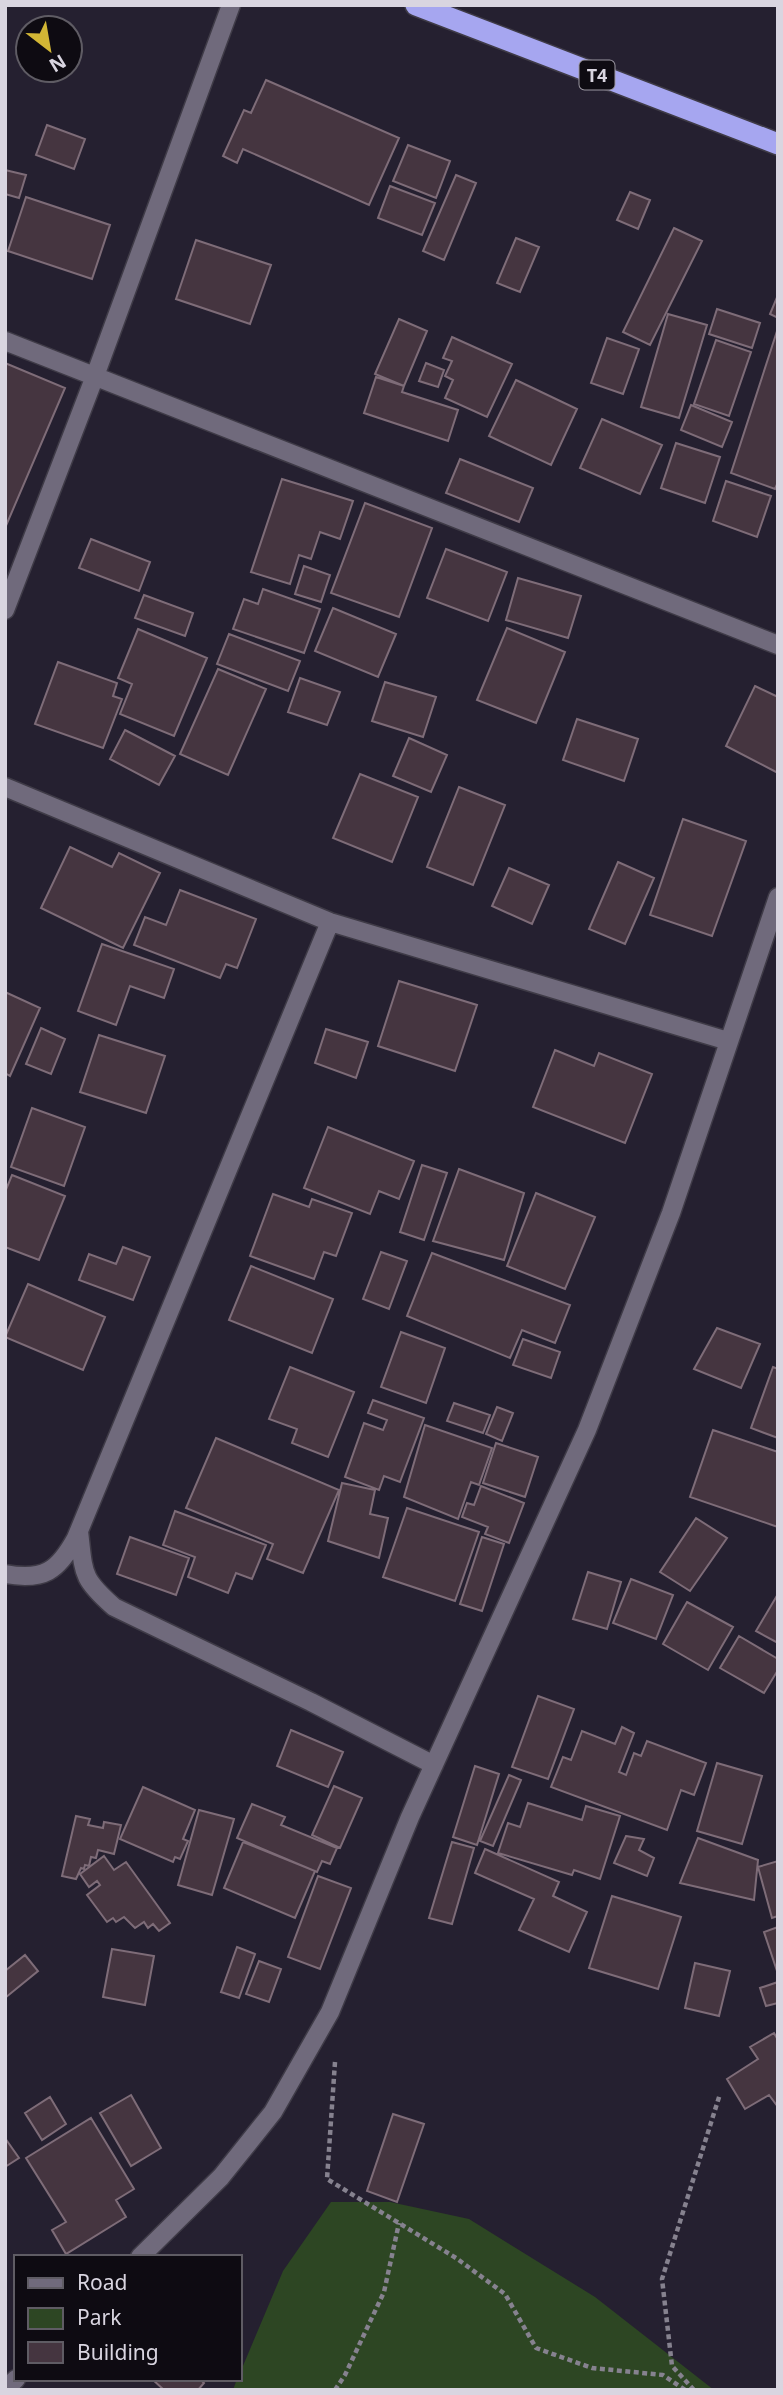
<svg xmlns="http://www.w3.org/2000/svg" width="783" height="2395" font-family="'Noto Sans',sans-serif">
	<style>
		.green { fill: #2d4623 }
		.building { fill: #453540; stroke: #7e6c78; stroke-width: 2 }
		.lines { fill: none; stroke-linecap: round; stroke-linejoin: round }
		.minor-casing { stroke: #3f3b47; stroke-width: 21 }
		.highway-casing { stroke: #3f3b47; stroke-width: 24 }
		.path { stroke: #86828f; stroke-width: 4.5; stroke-dasharray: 5 3.5; stroke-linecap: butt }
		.minor { stroke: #706a7c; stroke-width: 18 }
		.highway { stroke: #a6a6f0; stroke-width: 21 }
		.labels { text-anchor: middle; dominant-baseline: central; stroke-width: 5; stroke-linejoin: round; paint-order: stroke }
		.shield { fill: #0e0b12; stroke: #9c98a2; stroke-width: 2 }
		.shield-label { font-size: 18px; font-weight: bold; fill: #d9d5e0 }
	</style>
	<rect width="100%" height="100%" fill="#252030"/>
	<!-- green -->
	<path class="green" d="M331,2202H390L469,2219L595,2297L714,2390H233L237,2379H240V2373L283,2271Z"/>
	<!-- building -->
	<path class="building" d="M266,80L399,138L369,205L243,149L237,163L223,156L244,110L251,113Z
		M47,125L85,139L74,169L36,155Z
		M408,145L450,161L436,198L393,181Z
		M5,170L26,175L19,198L5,194Z
		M456,175L476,183L444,260L423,251Z
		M390,186L435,203L422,235L378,218Z
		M630,192L650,200L638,229L617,220Z
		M26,197L110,225L92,279L8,251Z
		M674,228L702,241L650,345L623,332Z
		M516,238L539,247L520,292L497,283Z
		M196,240L271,265L250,324L176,299Z
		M778,295V318L770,314Z
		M717,309L760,323L752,348L709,334Z
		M668,314L707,325L679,418L641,407Z
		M399,319L427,331L404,386L375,374Z
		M778,328V482L775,489L731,473Z
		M452,337L512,364L487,417L445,398L453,380L445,376L452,361L443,358Z
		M607,338L639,349L623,394L591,383Z
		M716,340L751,352L729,416L694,404Z
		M5,363L65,388L5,528Z
		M426,363L444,370L438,387L419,381Z
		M376,377L404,386L402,392L458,410L448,441L364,413Z
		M516,380L577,409L551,465L489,436Z
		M691,405L732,422L722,447L681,430Z
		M602,419L662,445L640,494L580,468Z
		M676,443L720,457L705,503L661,488Z
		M460,459L533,488L519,522L446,493Z
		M282,479L353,501L340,539L320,532L311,559L299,555L290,584L251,572Z
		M726,481L771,496L757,537L713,521Z
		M365,503L432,528L399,617L331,593Z
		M91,539L150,562L139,591L79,568Z
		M446,549L507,572L488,621L427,598Z
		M304,566L330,575L321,602L295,594Z
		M518,578L581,596L568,638L506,620Z
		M263,589L320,609L304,653L233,629L244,599L258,604Z
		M144,595L193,613L185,636L135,618Z
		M333,608L396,634L378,677L315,651Z
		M507,628L565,652L536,723L477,700Z
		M138,629L207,658L174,736L120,714L132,684L118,678Z
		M229,634L300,661L288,691L217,664Z
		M58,662L117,683L113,696L122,699L103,748L35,724Z
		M218,669L266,689L228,775L180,754Z
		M300,678L340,692L327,725L288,712Z
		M385,682L436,697L423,737L372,721Z
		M755,686L778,697V773L726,746Z
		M577,719L638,739L624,781L563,760Z
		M125,730L175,756L159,785L110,759Z
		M409,738L447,755L431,792L393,776Z
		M360,774L418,797L392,862L333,838Z
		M459,787L505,805L473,885L427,867Z
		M683,819L746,841L712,936L650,915Z
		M70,847L112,867L119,853L160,873L123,948L41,908Z
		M618,862L654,878L625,944L589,929Z
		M509,868L549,885L532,924L492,906Z
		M180,890L256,919L237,968L226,964L220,978L134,945L145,917L166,925Z
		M102,944L174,969L164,998L130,986L116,1025L78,1011Z
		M399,981L477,1005L455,1071L378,1046Z
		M5,992L40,1008L10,1076L5,1073Z
		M41,1028L65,1039L51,1074L26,1064Z
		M326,1029L368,1042L356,1078L315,1063Z
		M99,1035L165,1056L146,1113L80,1092Z
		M555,1050L594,1066L599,1053L652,1074L625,1143L533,1107Z
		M32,1108L85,1127L64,1186L11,1167Z
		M328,1127L414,1161L399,1199L379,1191L370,1214L304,1188Z
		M422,1165L447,1173L424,1240L400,1232Z
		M459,1169L524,1193L504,1260L433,1241Z
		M12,1175L65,1196L39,1260L5,1247V1192Z
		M536,1193L595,1217L565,1289L507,1266Z
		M273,1194L309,1207L312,1199L352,1213L336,1256L324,1252L314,1279L250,1256Z
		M123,1247L150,1257L133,1300L79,1280L89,1254L116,1264Z
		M381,1252L407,1261L389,1309L363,1299Z
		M432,1253L570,1305L555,1343L522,1330L510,1358L407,1316Z
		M251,1266L333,1299L312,1353L229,1320Z
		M28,1284L105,1317L83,1370L5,1337Z
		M717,1328L760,1344L741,1388L694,1369Z
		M401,1332L445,1348L426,1403L381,1387Z
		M523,1339L560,1352L551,1378L513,1365Z
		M290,1367L354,1392L328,1457L292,1443L297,1429L269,1419Z
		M773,1367L778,1369V1438L751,1428Z
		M373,1400L424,1418L400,1482L384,1476L379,1490L345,1477L364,1423L383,1430L387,1420L368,1413Z
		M454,1403L490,1415L483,1433L447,1421Z
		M497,1407L513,1413L502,1441L486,1434Z
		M425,1425L492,1448L479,1485L471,1482L458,1519L404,1497Z
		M713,1430L778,1452V1527L690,1497Z
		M216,1438L339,1490L303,1573L267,1559L273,1544L186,1508Z
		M496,1443L538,1457L525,1497L483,1483Z
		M342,1483L375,1490L370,1514L388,1518L379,1558L328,1541Z
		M481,1486L524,1503L509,1543L485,1534L488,1527L462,1517L467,1503L474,1505Z
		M407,1508L479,1532L455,1601L383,1577Z
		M175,1511L266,1545L252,1579L236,1573L228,1593L188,1577L195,1557L163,1545Z
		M696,1518L727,1538L690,1591L660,1572Z
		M130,1537L189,1558L176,1595L117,1574Z
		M482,1537L504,1544L482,1611L460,1604Z
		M588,1572L621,1582L607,1629L573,1619Z
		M631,1579L673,1595L656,1639L613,1623Z
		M778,1594V1643L756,1631Z
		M687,1602L733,1627L708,1670L663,1644Z
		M739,1636L778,1659V1670L764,1693L720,1668Z
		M538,1696L574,1709L548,1779L512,1767Z
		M622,1727L634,1733L619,1772L626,1775L634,1753L641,1756L647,1741L706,1763L694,1795L681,1790L667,1830L551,1787L563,1757L571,1760L582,1731L615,1744Z
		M291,1730L343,1752L328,1787L277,1766Z
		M717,1763L762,1776L742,1844L697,1831Z
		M475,1766L499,1774L477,1845L453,1837Z
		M509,1775L521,1780L493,1846L480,1841Z
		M334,1786L362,1798L340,1848L312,1835Z
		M143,1787L195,1810L183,1839L188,1841L180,1859L175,1857L173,1862L120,1839Z
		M528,1803L582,1820L586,1806L620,1816L600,1879L574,1870L572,1875L498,1853L508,1823L520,1827Z
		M252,1804L285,1817L281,1825L337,1848L330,1864L322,1861L317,1872L237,1838Z
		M199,1810L234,1819L212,1895L178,1885Z
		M76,1816L90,1819L88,1825L103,1828L104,1822L121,1825L114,1854L98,1850L96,1858L91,1857L89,1866L85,1865L84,1869L81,1868L76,1879L62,1876Z
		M626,1836L644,1839L639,1850L654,1858L647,1876L614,1863Z
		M698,1838L758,1860L754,1900L680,1883Z
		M243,1842L315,1871L295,1918L224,1888Z
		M452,1842L474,1848L452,1924L429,1918Z
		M485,1849L559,1882L553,1896L587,1912L569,1952L519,1930L534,1899L475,1873Z
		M104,1856L114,1870L126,1862L170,1923L159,1931L153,1924L148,1928L144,1922L135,1928L124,1917L116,1922L113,1918L107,1922L87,1895L100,1885L97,1881L89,1887L80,1874Z
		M778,1861V1916L772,1918L758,1867Z
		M318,1876L351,1888L320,1969L288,1957Z
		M612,1896L681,1917L658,1989L589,1968Z
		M778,1927V1974L764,1932Z
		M237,1947L255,1954L239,1998L221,1992Z
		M112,1949L154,1956L145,2005L103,1997Z
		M25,1955L38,1971L5,1998V1971Z
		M259,1961L281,1969L269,2002L246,1994Z
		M695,1963L730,1971L719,2016L685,2008Z
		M778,1982V2003L766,2006L760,1988Z
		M774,2033L778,2040V2107L769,2095L745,2109L727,2079L758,2059L750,2047Z
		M131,2095L161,2148L131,2166L100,2113Z
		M50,2097L66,2124L42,2140L25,2113Z
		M393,2114L424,2124L397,2202L367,2191Z
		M91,2118L134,2189L116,2200L126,2217L66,2254L52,2230L66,2222L26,2158Z
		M5,2138L19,2158L5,2167Z
		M152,2379H200L204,2383L198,2390H164Z"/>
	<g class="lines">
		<!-- minor casing -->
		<g class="minor-casing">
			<path id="minor" d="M5,341L778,645
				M5,610L95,376L231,5
				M5,787L330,922L728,1041
				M79,1531C84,1574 81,1578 114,1607L311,1702L434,1765
				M5,1574C44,1581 58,1571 76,1538L330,922
				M140,2257L221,2177L273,2112L330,2012L410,1817L587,1430L671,1213L778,897
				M5,2389L16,2379"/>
		</g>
		<!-- highway casing -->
		<g class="highway-casing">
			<path id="highway" d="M416,5L778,144"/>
		</g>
		<!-- path -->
		<path class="path" d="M335,2062L327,2179L456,2258L505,2294L536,2348L592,2368L663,2375L685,2390
			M335,2390L345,2375L384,2292L399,2223
			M694,2390L672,2366L662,2279L720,2094"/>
		<!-- minor -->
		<use href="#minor" class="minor"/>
		<!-- highway -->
		<use href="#highway" class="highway"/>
	</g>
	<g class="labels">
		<!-- shield labels -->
		<rect class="shield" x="579.5" y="60.5" width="35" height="29" rx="5"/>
		<g class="shield-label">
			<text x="597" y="75">T4</text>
		</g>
	</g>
	<!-- border -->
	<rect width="783" height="2395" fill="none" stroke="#d9d5e0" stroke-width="14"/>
	<!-- legend -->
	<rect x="14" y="2255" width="228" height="126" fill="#0e0b12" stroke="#5f5c64" stroke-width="2"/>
	<rect x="28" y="2278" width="35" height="10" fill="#706a7c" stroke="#5f5c64" stroke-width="2"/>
	<text x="77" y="2290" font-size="21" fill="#d9d5e0">Road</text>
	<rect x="28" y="2308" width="35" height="21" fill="#2d4623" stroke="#5f5c64" stroke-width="2"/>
	<text x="77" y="2325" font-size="21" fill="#d9d5e0">Park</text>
	<rect x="28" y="2342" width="35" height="21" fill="#453540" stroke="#5f5c64" stroke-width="2"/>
	<text x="77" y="2360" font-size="21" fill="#d9d5e0">Building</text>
	<!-- north arrow -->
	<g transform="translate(49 49) rotate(149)"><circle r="33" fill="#0e0b12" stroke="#5f5c64" stroke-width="2"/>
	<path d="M0-5L12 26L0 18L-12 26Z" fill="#d2b635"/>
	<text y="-10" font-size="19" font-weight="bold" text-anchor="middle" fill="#d9d5e0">N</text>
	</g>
</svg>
